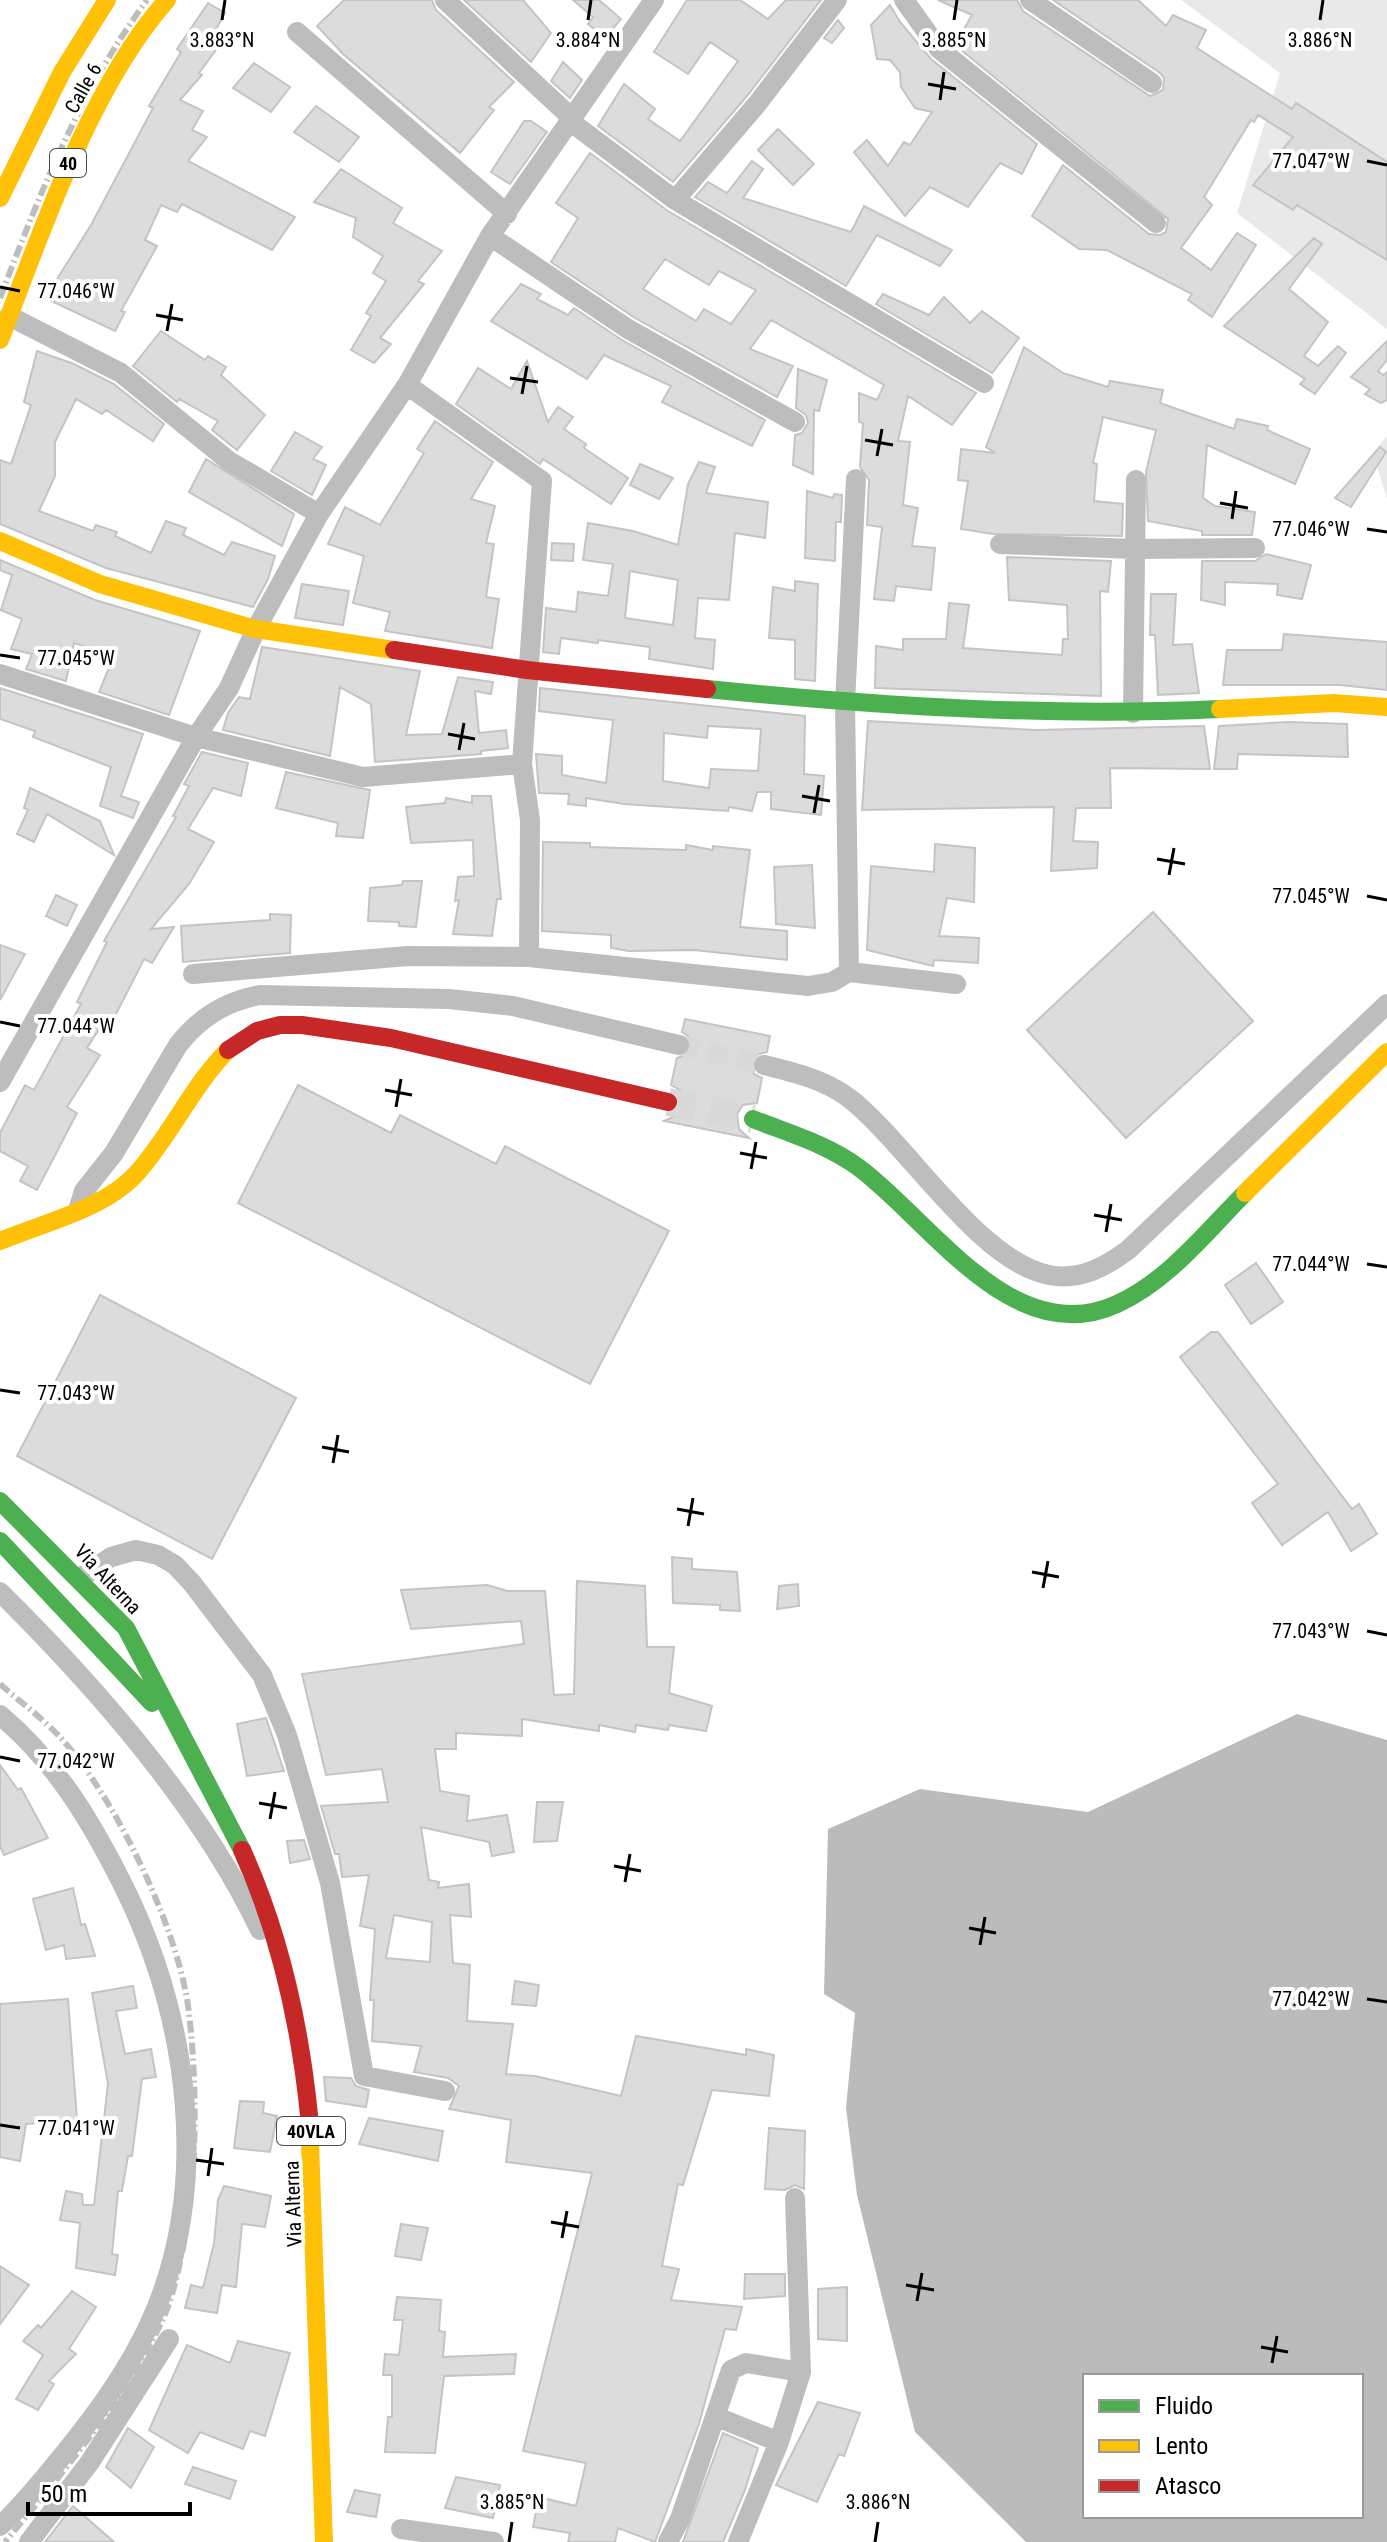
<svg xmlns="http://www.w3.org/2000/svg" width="1387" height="2542" font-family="'Roboto Condensed',sans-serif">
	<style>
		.green { fill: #e9e9e9 }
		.water { fill: #bbb; fill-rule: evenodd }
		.building { fill: #dcdcdc; stroke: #c4c4c4; stroke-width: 2; fill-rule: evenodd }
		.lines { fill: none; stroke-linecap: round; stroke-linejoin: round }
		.street-tunnel { stroke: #d9d9d9; stroke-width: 20; stroke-dasharray: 20 10; stroke-linecap: butt }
		.secondary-tunnel { stroke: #d9d9d9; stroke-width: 28; stroke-dasharray: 28 14; stroke-linecap: butt }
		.street { stroke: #bdbdbd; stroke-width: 20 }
		.fast { stroke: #4caf50; stroke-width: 18 }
		.slow { stroke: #ffc107; stroke-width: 18 }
		.jam { stroke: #c62828; stroke-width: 18 }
		.rail { stroke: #bdbdbd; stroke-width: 6; stroke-dasharray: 12 4 2 4; stroke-linecap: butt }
		.ticks { fill: none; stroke: #000; stroke-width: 3 }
		.labels { text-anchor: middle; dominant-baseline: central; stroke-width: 8; stroke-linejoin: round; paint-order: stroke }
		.shield { fill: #fff; stroke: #4c4c4c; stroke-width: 2 }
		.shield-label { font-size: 18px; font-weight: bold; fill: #000 }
		.street-label { font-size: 20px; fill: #000; stroke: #fff }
		.ticks-label { font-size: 20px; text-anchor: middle; fill: #000; stroke: #fff; stroke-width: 8; stroke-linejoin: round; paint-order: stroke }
	</style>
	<rect width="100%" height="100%" fill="#fff"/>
	<!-- green -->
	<path class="green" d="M1181,0H1387V329L1237,213L1280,73Z
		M1387,436V499L1373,453Z"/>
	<!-- water -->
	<path class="water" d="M1297,1714L1387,1740V2542H1026L915,2432L857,2195L846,2108L855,2013L824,1994L828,1829L920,1789L1088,1812ZM1085,2376H1361V2516H1085Z"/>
	<!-- building -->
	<path class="building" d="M344,0H432L436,10L514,82L489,107L494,110L460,153L343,54L317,26Z
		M464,0H523L551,33L531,62Z
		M573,0H599L621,19L605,38L588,24L593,17Z
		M687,0H740L768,19L786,0H821L747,96L673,182L598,126L624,84L655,109L648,119L680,141L738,61L710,42L688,74L654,52Z
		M938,0H1017L1023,11L1150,96L1163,90L1164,78L1160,73L1053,0H1138L1166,26L1173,15L1206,30L1197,48L1292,109L1296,103L1387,162V260L1297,205L1293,210L1253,185L1293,137L1258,115L1254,122L1251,120L1204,197L1212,205L1181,248L1211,270L1237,233L1256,245L1212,317L1188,300L1192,294L1107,250L1079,249L1032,216L1063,165L1149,234L1160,235L1166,232L1168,219L955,45L972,15Z
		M208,3L225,13L214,33L224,39L199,73L202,75L180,100L203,111L192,130L207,137L188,161L295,217L272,250L182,204L177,212L161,205L145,240L157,246L121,311L125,312L115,331L45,298L91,225L153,108L149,106L181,52L177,49Z
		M890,5L900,22L931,59L1037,144L1022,174L1000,163L968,207L930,187L905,216L854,152L867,140L888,166L904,142L910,145L932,112L915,108L901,87L900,72L890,60L877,59L871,25Z
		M838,20L844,28L832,43L824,38Z
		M563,62L582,80L570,98L551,81Z
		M254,63L290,87L271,112L233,88Z
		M316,106L359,137L339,162L294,132Z
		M524,121H531L547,132L510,184L491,172Z
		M778,129L814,164L793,185L758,150Z
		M590,153L668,211L976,393L952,425L908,396L898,441L910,442L903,505L918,508L912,546L935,548L931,590L896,586L894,601L874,599L882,527L867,525L869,480L860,467L863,423L859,422V393L877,400L884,385L771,320L750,349L793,366L777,397L635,318L551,262L578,218L556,203ZM665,259L709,285L719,271L756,290L731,324L704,309L696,321L643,289Z
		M752,161L763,169L743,198L851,232L864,206L952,250L940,266L877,235L846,286L695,197L708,182L727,193Z
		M341,169L402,208L393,223L442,251L418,281L424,284L380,338L391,344L374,363L351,350L371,316L366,313L386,281L373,273L383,256L353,237L356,218L314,202Z
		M1314,238L1322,244L1289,289L1328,322L1304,356L1318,366L1338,346L1346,353L1315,394L1300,384L1305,379L1224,326Z
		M521,284L541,294L537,299L568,315L574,308L622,340L765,420L752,446L662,402L671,386L604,355L587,379L491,321Z
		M883,294L929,315L944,297L970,323L982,311L1019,338L992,373L876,304Z
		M161,331L205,360L208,356L226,367L221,375L265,415L237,450L212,430L218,421L179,399L177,402L133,366Z
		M1387,341V360L1378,371L1383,375L1387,372V400L1381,403L1365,394L1370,389L1351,377Z
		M1024,347L1063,373L1108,387L1110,381L1163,390L1160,403L1234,429L1237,419L1268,426L1267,430L1310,449L1295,484L1207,445L1203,498L1215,506L1255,512L1252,535H1202V531L1148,521L1146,472L1156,430L1103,417L1093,463L1097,464L1094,501L1123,504L1122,536L993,534L961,529L968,481L958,480L961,449L995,453L986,447Z
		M37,351L74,364L114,384L164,424L153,441L106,410L102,414L76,399L55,442V476L39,511L93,531L96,525L117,532L115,536L151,553L166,521L186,528L183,535L224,555L232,542L275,556L268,579L253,607L106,568L0,524V460L11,464L31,405L24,402Z
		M527,361L548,422L558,407L573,417L564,429L586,444L584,448L628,478L611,504L543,459L540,464L456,404L478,368L511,389Z
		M798,369L827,380L819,411L814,410L813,474L793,465L795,435L802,433L808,423L806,415L796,408Z
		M435,421L493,462L471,499L495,506L486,543L494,544L486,597L499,599L492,648L385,631L390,612L353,603L364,556L328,544L345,507L380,525L424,453L417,449Z
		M295,432L322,447L313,459L326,465L312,495L271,471Z
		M1380,447L1386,452L1351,507L1335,498Z
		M206,459L294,514L282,546L189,492Z
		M699,462L715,467L706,493L768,502L765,538L735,533L729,600L698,598L695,638L715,640L713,669L649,659L650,647L598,640V643L561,638L559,654L543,652L546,608L576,612L578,592L608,596L613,564L583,560L588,523L633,531L678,545L688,484ZM630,571L678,580L673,625L625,618Z
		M640,464L673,478L659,499L630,485Z
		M807,491L833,498L834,494L842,495L841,522H836L835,561L805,558Z
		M552,543L574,544L573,561L551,560Z
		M1266,554L1311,565L1302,599L1277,595L1278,584L1225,582V605L1201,600L1202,561H1255Z
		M1007,557L1111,561L1108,592L1100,591L1101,696L875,688L876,646L903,650V639H946L949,603L969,605L963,648L1062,655L1063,639H1068L1067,605L1009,600Z
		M0,560L95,600L200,631L169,715L99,692L114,656L74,643L66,681L26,669L32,654L11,649L22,619L1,610L12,575L0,570Z
		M795,581L818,584L815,681L795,679V640L769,638L773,587L795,591Z
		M302,584L349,591L343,625L295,618Z
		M1151,594H1176L1173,645L1192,644L1199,693L1158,695L1155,635H1150Z
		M1284,634L1387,642V690L1340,685H1223L1227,650H1282Z
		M262,647L420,671L406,735L442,734L458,677L493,682L491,694L475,691L479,733L506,730L508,748L481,751V754L375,762L371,704L340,687L330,756L223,730L228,713L239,697L250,699Z
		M0,688L143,734L121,796L139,802L133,818L100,806L111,767L33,737L35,731L0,719Z
		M540,688L805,716L804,774L824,776L821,815L771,809V792H757L752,811L729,807L728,811L624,804L586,798V806L568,804L569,794L539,793L536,754L562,756V775L606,783L613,720L539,711ZM708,726L761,729L758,771L711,769L709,788L663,781L664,733L707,738Z
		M868,721L1036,730L1204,726L1210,769L1110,768L1111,808H1076L1073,841L1098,842L1097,868L1051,871L1054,807L862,810Z
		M1288,722L1347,724L1348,757L1238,754L1237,769H1214L1219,726Z
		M202,752L248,763L241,796L213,788L188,829L214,842L189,884L151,929L174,927L152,963L144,959L113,1020L107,1017L87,1048L100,1055L67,1107L77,1113L37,1190L20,1181L28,1166L0,1151V1133L25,1085L34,1090L81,1004L77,1002L107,942L104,941L176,817L173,816L189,786L184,784Z
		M286,772L370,790L363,838L336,836L338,823L276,808Z
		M30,788L100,821L114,855L47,814L34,842L17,834L28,810L24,808Z
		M472,796H491L501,899H497L492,936L453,934L459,900L455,901L458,877L474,876L473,840L411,843L406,807L445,803L446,798L472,803Z
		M543,842L590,843V847L686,850V845L713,850V846L750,850L740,927L787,931V960L694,950L629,951L611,948V935L542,931Z
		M935,844L975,848L974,902L947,898L939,936L979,938L978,963L934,960L933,966L867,950L871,866L934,872Z
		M812,865L815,928L776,924L774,867Z
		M403,881H422L416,927L399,926V922L368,921L370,888L402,885Z
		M56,895L77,905L67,926L46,916Z
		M1153,912L1253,1021L1126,1138L1027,1030Z
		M270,914L291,915L290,953L183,962L181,926L270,920Z
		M0,945L25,954L0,1000Z
		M685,1019L770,1036L767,1052L755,1055L751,1063L754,1074L762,1078L757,1103L743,1105L737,1114L739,1129L749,1138L664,1121L680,1114L685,1105L680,1090L671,1085L677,1058L688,1054L692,1047L688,1036L682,1032Z
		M298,1085L391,1133L400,1115L496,1164L505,1146L669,1231L590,1384L238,1203Z
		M1256,1263L1283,1302L1251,1324L1225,1285Z
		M100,1295L296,1398L212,1559L17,1456Z
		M1211,1332H1218L1352,1509L1359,1504L1377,1534L1351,1551L1328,1512L1282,1545L1252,1503L1278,1484L1180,1357Z
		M672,1557L692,1559V1569L737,1572L740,1611L720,1610V1605L673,1603Z
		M577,1581L645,1586L647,1647H674L669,1693L712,1706L706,1731L669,1725L668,1730L636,1725L635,1732L599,1725V1731L522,1719V1736L456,1733V1749H435L440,1791L469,1796L467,1821L507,1815L514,1852L492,1856L489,1842L421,1827L429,1880L439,1882L438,1888L469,1884L471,1917L450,1915L453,1963L470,1965L467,2021L513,2024L506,2074L535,2076L621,2096L636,2036L746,2055V2049L774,2055L769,2096L712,2090L683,2185L678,2184L662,2266L679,2269L671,2300L742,2307L736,2330L725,2329L699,2424L655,2542L618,2528L615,2542H568L570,2533L533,2527L539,2497L576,2506L586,2463L523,2451L592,2173L506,2162L511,2120L449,2109L459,2086L448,2078L414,2072L421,2046L372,2041L374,2000H370L375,1929L360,1926L369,1875L342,1877L339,1854H335L321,1806L388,1802L382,1769L326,1775L302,1674L524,1644L521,1621L411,1629L401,1590L487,1585L508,1591H545L554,1695L574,1694ZM394,1915L432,1922L430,1962L386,1958Z
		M798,1584L799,1606L777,1609L779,1586Z
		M266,1718L284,1771L247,1776L237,1724Z
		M0,1765L18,1790L21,1788L48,1838L4,1855L0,1846Z
		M537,1802H563L557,1841L534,1842Z
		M304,1840L310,1859L290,1863L287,1841Z
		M73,1888L81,1925L85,1924L95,1956L66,1959L64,1945L46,1950L33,1899Z
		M515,1981L539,1985L536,2006L512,2004Z
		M133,1986L137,2008L116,2011L125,2054L151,2049L156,2077L142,2079L132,2156H128L122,2191H118L112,2254L118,2255L115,2275L76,2268L80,2223L60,2220L66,2191L82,2194L83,2205H94L108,2084L92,1993Z
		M68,1999L77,2120L26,2124L20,2161L0,2157V2004Z
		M324,2077L351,2078L356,2086L369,2090L366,2107L326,2101Z
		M240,2101L264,2102L263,2113L277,2116L270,2152L234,2148Z
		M369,2118L443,2131L438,2161L359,2144Z
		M769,2128L805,2131L804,2189L795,2185L785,2190L765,2189Z
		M224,2186L271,2196L265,2227L242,2224L236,2287L222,2285L217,2313L185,2308L191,2285L203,2288L214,2243L218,2200Z
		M401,2224L428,2228L421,2260L395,2256Z
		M0,2266L29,2285L0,2324Z
		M745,2274H785V2296L744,2299Z
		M847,2287V2341L818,2339V2289Z
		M72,2291L96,2307L69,2349L76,2354L49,2381L54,2384L38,2410L16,2399L43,2355L23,2341L38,2325L41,2328Z
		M397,2297L441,2300L439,2331L445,2332L443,2357L516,2354L514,2374L444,2376L435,2453L385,2452L388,2417H392V2375H383L385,2354L399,2355L403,2320H394Z
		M238,2341L290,2353L265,2436L250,2431L243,2449L200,2432L188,2453L149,2430L187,2345L230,2363Z
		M818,2402L860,2413L844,2456L839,2454L817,2502L776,2485Z
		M128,2428L154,2447L131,2488L106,2467Z
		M723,2433L758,2448L745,2490L723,2542H683Z
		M193,2467L236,2481L230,2499L185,2484Z
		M456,2477L500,2485L493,2518L445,2508Z
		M355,2490L380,2495L376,2517L347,2512Z
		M73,2506L114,2542H45Z"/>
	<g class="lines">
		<!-- street-tunnel -->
		<path class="street-tunnel" d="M679,1045L764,1065"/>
		<!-- secondary-tunnel -->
		<path class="secondary-tunnel" d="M668,1102L753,1119"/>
		<!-- street -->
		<path class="street" d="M445,0L573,119
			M904,0L939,49L1156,223
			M1030,0L1152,83
			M297,32L507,214
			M571,122L675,200L984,383
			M675,200L757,104L837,0
			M490,236L628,329L795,422
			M9,316L121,373L229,461L319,514
			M407,385L542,481L522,764L530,820L529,957
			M1000,544L1134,549L1255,548
			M0,674L196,737L363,777L522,764
			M1133,713L1136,480
			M849,972L845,703L856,479
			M193,974L408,956L529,957L808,986L832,982L849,972L956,984
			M764,1065C796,1073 823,1079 849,1098C907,1143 978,1261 1049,1275C1080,1281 1105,1267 1128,1250L1387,1004
			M0,1082L196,737L229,688L256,629L319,514L407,385L490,236L654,0
			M79,1207L84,1191L114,1153L178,1045C200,1017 225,1002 260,995L449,999L513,1006L679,1045
			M80,1578L111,1557L136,1550L158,1555L175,1565L192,1583L262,1675L287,1735L330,1883L364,2076L445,2091
			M0,1592C96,1687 202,1808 260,1930
			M0,1715C55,1761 91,1821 123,1885C188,2016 213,2185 150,2323C128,2371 97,2413 64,2454C43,2479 24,2504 0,2526
			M717,2417L779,2442
			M401,2529L494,2542
			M29,2542L90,2462L169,2339
			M668,2542L680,2519L731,2370L746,2363L801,2372
			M738,2542L779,2442L801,2372L795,2198"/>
		<!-- fast -->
		<path class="fast" d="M707,689C878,706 1048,717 1220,709
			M753,1119C788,1133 827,1144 858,1167C929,1219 1013,1352 1117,1304C1168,1281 1206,1232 1245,1193
			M0,1501L126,1628L242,1850
			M0,1541L152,1703"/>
		<!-- slow -->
		<path class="slow" d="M0,198L62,72L107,0
			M0,340C41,233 91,85 167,0
			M0,541L100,584L256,629L394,650
			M1220,709L1334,703L1387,707
			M1245,1193L1387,1052
			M0,1241C43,1223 105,1209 137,1173C171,1135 192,1086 228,1050
			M309,2115L324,2542"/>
		<!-- jam -->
		<path class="jam" d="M394,650L527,670L707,689
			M228,1050L257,1031L280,1025H302L391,1038L668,1102
			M242,1850C279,1932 300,2025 309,2115"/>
		<!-- rail -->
		<path class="rail" d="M0,298C40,193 80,91 147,0
			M0,1684C19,1701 41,1717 59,1736C115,1796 180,1932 189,2013C195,2065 196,2119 193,2171C190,2213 180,2281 163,2319C127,2397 60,2476 5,2542"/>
	</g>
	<!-- ticks -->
	<path class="ticks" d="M222,20L225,0M588,20L591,0M954,20L957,0M1320,20L1323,0M928,84L956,89M940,100L944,72M1367,161L1387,165M0,287L20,291M156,315L183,320M167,331L172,304M510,378L538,382M522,394L527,366M865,440L893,445M877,456L882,429M1220,503L1248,508M1232,519L1236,491M1367,529L1387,532M0,655L20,658M448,734L475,739M459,750L464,723M802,796L830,801M814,813L819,785M1157,859L1185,864M1169,875L1174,848M1367,896L1387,900M0,1022L20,1026M385,1090L412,1095M396,1107L401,1079M740,1153L767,1158M751,1169L756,1142M1094,1215L1122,1220M1106,1232L1111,1204M1367,1264L1387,1267M0,1390L20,1393M322,1447L349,1452M333,1463L338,1435M677,1509L704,1514M688,1526L693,1498M1032,1572L1059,1577M1043,1588L1048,1561M1367,1631L1387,1635M0,1757L20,1761M259,1803L287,1808M270,1819L275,1792M614,1866L641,1871M625,1882L630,1854M969,1928L996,1933M980,1945L985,1917M1367,1999L1387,2002M0,2125L20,2128M196,2160L224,2164M208,2176L212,2148M551,2222L579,2227M562,2238L567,2211M906,2285L934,2290M917,2301L922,2273M1261,2347L1288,2352M1272,2363L1277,2336M509,2542L512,2522M875,2542L878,2522"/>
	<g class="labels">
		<!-- shield labels -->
		<g class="shield">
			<rect x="50" y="149" width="36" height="28" rx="6"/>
			<rect x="277" y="2117" width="68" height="28" rx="6"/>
		</g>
		<g class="shield-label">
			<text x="68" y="163">40</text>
			<text x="311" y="2131">40VLA</text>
		</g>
		<!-- street labels -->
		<g class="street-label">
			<text transform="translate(83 88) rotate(-61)">Calle 6</text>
			<text transform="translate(108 1579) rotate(47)">Via Alterna</text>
			<text transform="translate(293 2204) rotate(-92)">Via Alterna</text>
		</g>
	</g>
	<g class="ticks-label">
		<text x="222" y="47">3.883°N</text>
		<text x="588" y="47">3.884°N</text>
		<text x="954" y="47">3.885°N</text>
		<text x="1320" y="47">3.886°N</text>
		<text x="1311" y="168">77.047°W</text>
		<text x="76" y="298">77.046°W</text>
		<text x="1311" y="536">77.046°W</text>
		<text x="76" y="665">77.045°W</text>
		<text x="1311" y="903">77.045°W</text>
		<text x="76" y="1033">77.044°W</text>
		<text x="1311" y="1271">77.044°W</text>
		<text x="76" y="1400">77.043°W</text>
		<text x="1311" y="1638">77.043°W</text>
		<text x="76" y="1768">77.042°W</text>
		<text x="1311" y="2006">77.042°W</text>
		<text x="76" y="2135">77.041°W</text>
		<text x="512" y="2509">3.885°N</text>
		<text x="878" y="2509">3.886°N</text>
	</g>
	<!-- legend -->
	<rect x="1083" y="2374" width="280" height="144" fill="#ffffff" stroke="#999999" stroke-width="2"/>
	<rect x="1099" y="2400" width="40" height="12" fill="#4caf50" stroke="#999999" stroke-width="2"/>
	<text x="1155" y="2414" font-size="24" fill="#000000">Fluido</text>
	<rect x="1099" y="2440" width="40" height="12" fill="#ffc107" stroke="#999999" stroke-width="2"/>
	<text x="1155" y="2454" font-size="24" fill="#000000">Lento</text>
	<rect x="1099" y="2480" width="40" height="12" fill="#c62828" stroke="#999999" stroke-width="2"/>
	<text x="1155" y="2494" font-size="24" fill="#000000">Atasco</text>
	<!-- scale -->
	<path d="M28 2502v12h162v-12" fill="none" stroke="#000000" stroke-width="4"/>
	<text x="40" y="2502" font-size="24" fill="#000000" stroke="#ffffff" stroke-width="6" paint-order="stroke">50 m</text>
</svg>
